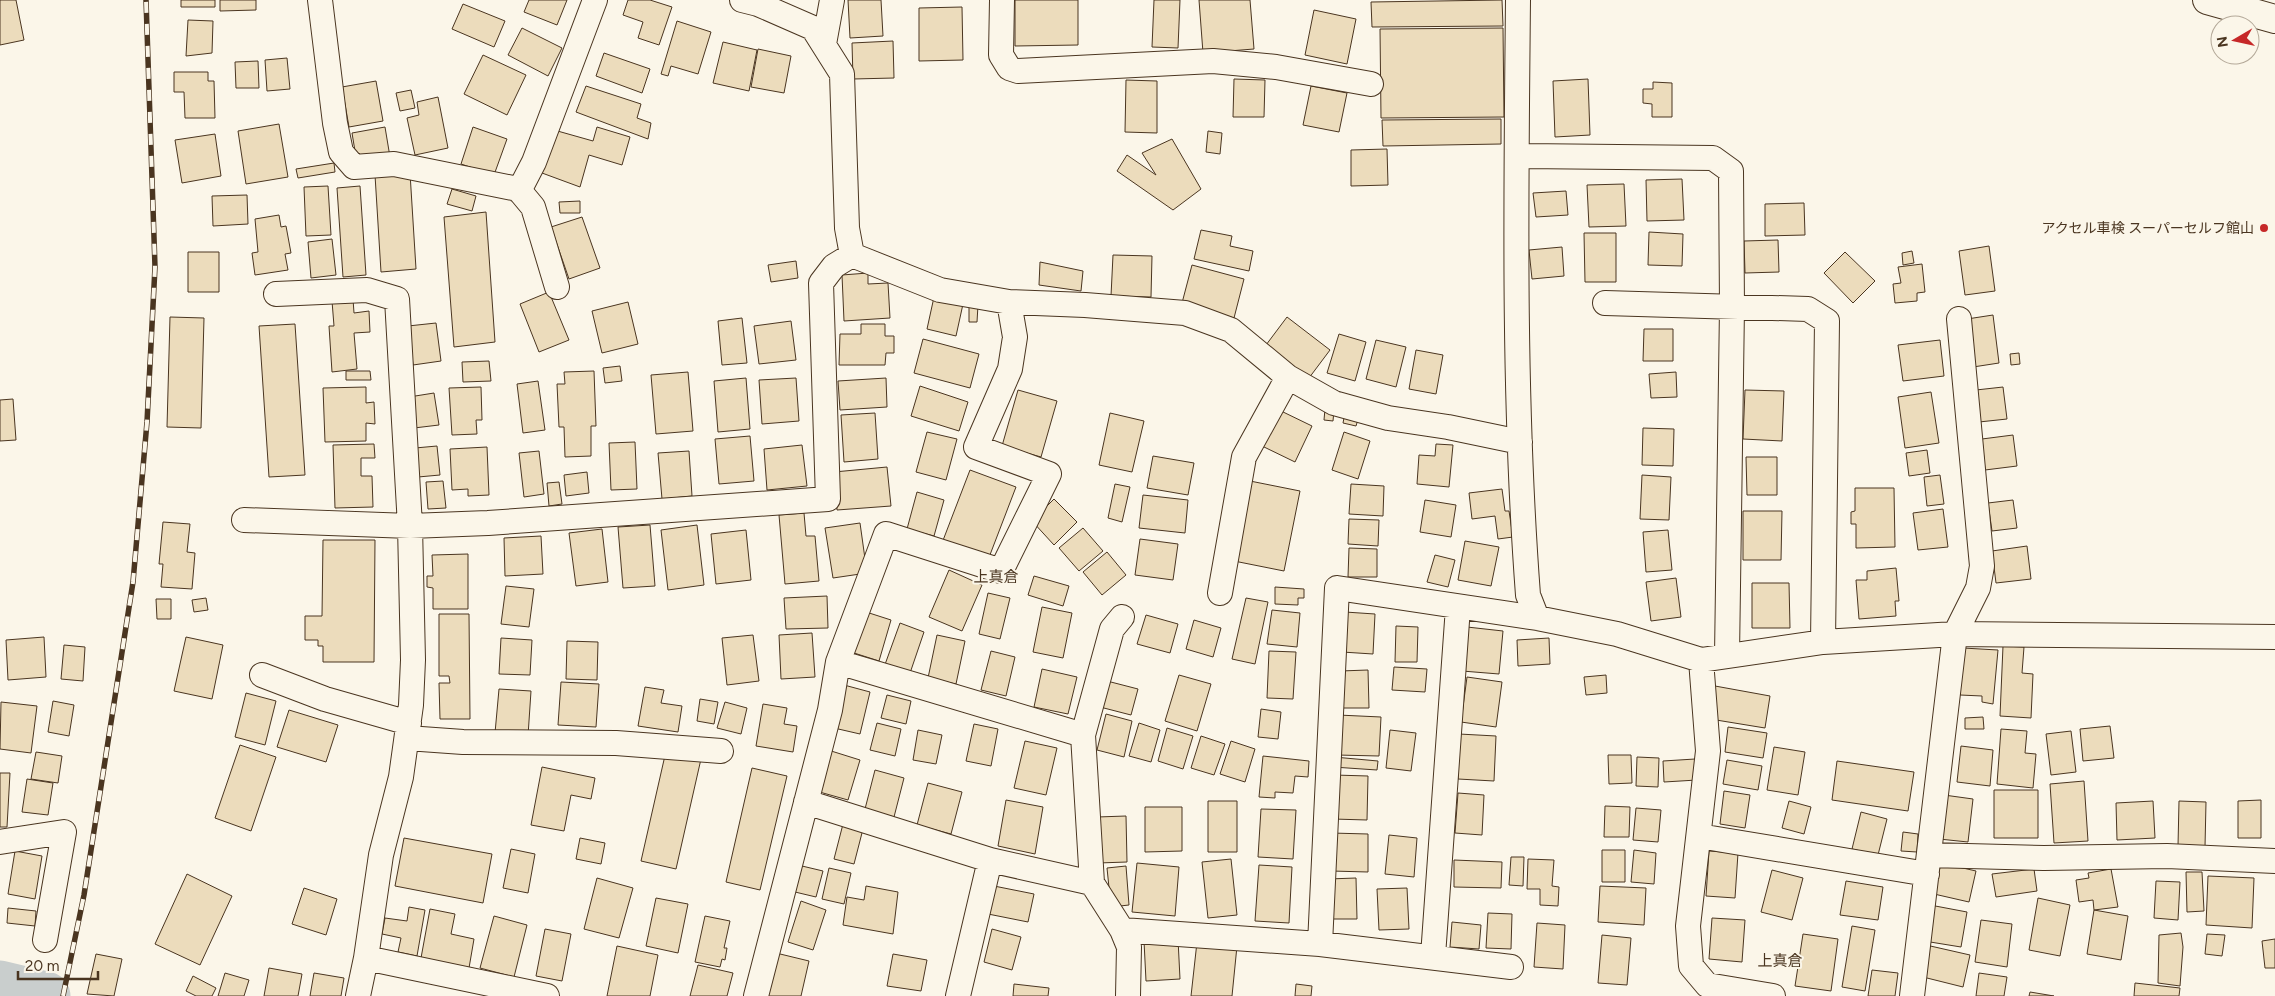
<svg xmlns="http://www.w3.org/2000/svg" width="2275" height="996" font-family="Figtree,'Noto Sans JP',sans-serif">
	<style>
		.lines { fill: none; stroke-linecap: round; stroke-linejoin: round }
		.river { stroke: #c9cecd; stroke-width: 49 }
		.building { fill: #ecdcbc; stroke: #4a3520 }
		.street-casing { stroke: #4a3520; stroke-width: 26 }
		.highway-casing { stroke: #4a3520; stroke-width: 30 }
		.street { stroke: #fbf6e9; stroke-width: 24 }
		.highway { stroke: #fbf6e9; stroke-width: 28 }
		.rail-casing { stroke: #4a3520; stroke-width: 5.5 }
		.rail { stroke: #fbf6e9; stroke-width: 4; stroke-dasharray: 11; stroke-linecap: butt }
		.poi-dot { fill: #c62828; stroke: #fbf6e9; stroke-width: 2 }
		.labels { text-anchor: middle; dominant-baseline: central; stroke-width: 4; stroke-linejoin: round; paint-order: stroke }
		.poi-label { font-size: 14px; fill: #4a3520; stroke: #fbf6e9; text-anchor: end }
		.neighbourhood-label { font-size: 15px; fill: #4a3520; stroke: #fbf6e9 }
	</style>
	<rect width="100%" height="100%" fill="#fbf6e9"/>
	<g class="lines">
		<!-- river -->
		<path class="river" d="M0,985L46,996"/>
	</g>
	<!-- building -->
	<path class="building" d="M0,0H16L24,40L0,45Z
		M181,0H215V7H181Z
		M220,0H256V10L220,11Z
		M529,0H567L557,25L524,12Z
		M628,0H650L672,7L659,45L638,38L643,22L623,15Z
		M848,0H881L883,36L850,38Z
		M1015,0H1078V45L1015,46Z
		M1154,0H1180L1178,48L1152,47Z
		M1199,0H1250L1254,49L1203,53Z
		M1502,0L1503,26L1372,27L1371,2Z
		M463,4L505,21L494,47L452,29Z
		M962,7L963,60L919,61V8Z
		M1314,10L1356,19L1347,64L1305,55Z
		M188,20L213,21L212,53L186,56Z
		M677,21L711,32L698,74L671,66L668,76L661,74Z
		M522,28L562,48L548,76L508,55Z
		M1503,28L1504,117L1381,118L1380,29Z
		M893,41L894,78L853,79L852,43Z
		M723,42L757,50L749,91L713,83Z
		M758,49L791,56L784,93L751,87Z
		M604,53L650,69L642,93L596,76Z
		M483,55L526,75L507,115L464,94Z
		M287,58L290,89L267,91L265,60Z
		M258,61L259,88H236L235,62Z
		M174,72H208V81H214L215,118H185L184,92H174Z
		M1234,79L1265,80L1264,117H1233Z
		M1588,79L1590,135L1555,137L1553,81Z
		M1126,80L1157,81V133L1125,132Z
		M376,81L383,121L349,127L342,87Z
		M1653,82L1672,83V117H1652V104L1643,103V89H1653Z
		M586,86L641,104L637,118L651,123L648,139L576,112Z
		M1311,86L1347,93L1339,132L1303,125Z
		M411,90L415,108L400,111L396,93Z
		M438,97L448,148L415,155L407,118L419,115L417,102Z
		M1501,119V144L1383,146L1382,120Z
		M279,124L288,177L246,184L238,131Z
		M385,127L390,157L357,163L352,133Z
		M473,127L507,139L494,175L461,164Z
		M597,127L630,137L622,165L589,155L580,187L542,173L554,130L593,141Z
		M1208,131L1222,133L1220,154L1206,152Z
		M215,134L221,176L182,183L175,140Z
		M1172,139L1201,189L1173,210L1117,171L1127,155L1156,175L1142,153Z
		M1387,149L1388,185L1351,186V150Z
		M334,163L335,172L298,178L296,169Z
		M410,173L416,269L381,272L375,175Z
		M1682,179L1684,220L1647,221L1646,180Z
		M1624,184L1626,226L1589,227L1587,185Z
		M328,186L331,235L306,236L304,187Z
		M360,186L366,275L343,277L337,188Z
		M452,189L476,196L472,211L447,204Z
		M1566,191L1568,215L1536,217L1533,193Z
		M247,195L248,224L213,226L212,196Z
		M580,201V213H560L559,202Z
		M1804,203L1805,235L1765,236V204Z
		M486,212L495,342L454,347L444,217Z
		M279,215L281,227L286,226L291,253L285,254L288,270L255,275L252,253L258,252L255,219Z
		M582,217L600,268L569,279L551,227Z
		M1201,230L1232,236L1230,246L1253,251L1249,271L1194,259Z
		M1649,232L1683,234L1682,266L1648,265Z
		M1584,233H1616V282H1585Z
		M332,239L336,275L311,278L308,242Z
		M1778,240L1779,272L1745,273L1744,241Z
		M1989,246L1995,291L1965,295L1959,251Z
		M1562,247L1564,276L1532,279L1529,250Z
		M1912,251L1914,263L1903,265L1902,253Z
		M188,252H219V292H188Z
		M1845,252L1875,281L1853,303L1824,273Z
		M1113,255L1152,256L1151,297L1111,296Z
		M796,261L798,278L771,282L768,265Z
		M1040,262L1083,271L1081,291L1039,285Z
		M1922,264L1925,292L1917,293V301L1895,303L1893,284L1901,283L1898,267Z
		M1192,265L1244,279L1234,318L1182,303Z
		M868,273V284L888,283L890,318L844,321L842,275Z
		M549,292L569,340L539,352L520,304Z
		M934,297L963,304L956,336L927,329Z
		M353,299L354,313L369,311L370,332L354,333L357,369L332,372L329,326H334L332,301Z
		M628,302L638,344L602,353L592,311Z
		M978,305L977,322H969V306Z
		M1993,315L1999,363L1973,367L1967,319Z
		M170,317L204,318L201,428L167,427Z
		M1287,317L1330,350L1306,382L1263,349Z
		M742,318L747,363L722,365L718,321Z
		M791,321L796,360L759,364L754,326Z
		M436,323L441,361L413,365L408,326Z
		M295,324L305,475L269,477L259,326Z
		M861,324H885V336H894V353H886L885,365H839L840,334H861Z
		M1644,329H1673V361H1643Z
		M1339,334L1366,342L1355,381L1327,373Z
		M923,339L979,354L970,388L914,373Z
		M1376,340L1406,347L1396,387L1366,379Z
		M1940,340L1944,376L1903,381L1898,345Z
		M1416,350L1443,355L1436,394L1409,389Z
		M2019,353L2020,364L2011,365L2010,354Z
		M489,361L491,381L463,382L462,362Z
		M620,366L622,381L605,383L603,368Z
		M346,371H370L371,380H346Z
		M594,371L596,426H591V456L565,457L564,427H559L557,384H565L564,372Z
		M688,372L693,431L656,434L651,375Z
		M1676,372L1677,397L1651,398L1649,374Z
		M746,378L750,429L718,432L714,381Z
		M796,378L799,421L762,424L759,380Z
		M886,378L887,407L840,410L838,381Z
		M538,381L545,430L523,433L517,384Z
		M920,386L968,402L959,431L911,416Z
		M366,387V403L374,402L375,424L366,423V441L325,442L323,388Z
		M481,387L482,420H476L477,434L452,435L449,388Z
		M2003,387L2007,419L1979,422L1976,390Z
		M1018,390L1057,401L1041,457L1002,446Z
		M1745,390L1784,391L1782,441L1743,439Z
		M1931,392L1939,443L1905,448L1898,397Z
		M434,393L439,425L414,428L409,397Z
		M13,399L16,440L0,441V400Z
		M1325,409L1334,410L1333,421L1324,420Z
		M1279,410L1312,426L1295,462L1262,446Z
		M875,413L878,459L844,462L841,415Z
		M1110,413L1144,421L1132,472L1099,465Z
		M1345,413L1359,416L1356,426L1343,423Z
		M1643,428L1674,429L1673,466L1642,465Z
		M927,432L957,439L946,480L916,472Z
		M1344,432L1370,441L1358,479L1332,470Z
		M2013,435L2017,466L1985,470L1982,439Z
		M750,436L754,481L719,484L715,439Z
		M635,442L637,489L611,490L609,443Z
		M374,444L375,458H361V476H372L373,507L335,508L333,445Z
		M1436,444L1453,445L1449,487L1417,484L1419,455L1435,456Z
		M802,445L807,486L767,490L764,449Z
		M437,446L440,475L418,477L415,448Z
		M487,447L489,495L468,496V489L452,490L450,449Z
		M1927,450L1930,473L1909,476L1906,453Z
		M539,451L544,494L524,497L519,453Z
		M689,451L692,496L662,499L658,453Z
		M1153,456L1194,463L1188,495L1147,488Z
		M1746,457H1777V495H1747Z
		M887,467L891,506L837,510L834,472Z
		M970,470L1016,487L988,560L942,543Z
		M587,472L589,493L566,496L564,475Z
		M1642,475L1671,477L1669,520L1640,519Z
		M1940,475L1944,504L1927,506L1924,477Z
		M443,481L446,508L428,509L426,482Z
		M1250,481L1300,491L1284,571L1234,561Z
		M559,482L562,504L549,506L547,483Z
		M1115,484L1130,487L1122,522L1108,518Z
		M1351,484L1384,486L1383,516L1349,514Z
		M1855,488H1894L1895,547L1856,548V524H1851V512L1855,511Z
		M1502,489L1505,511H1509L1513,537L1498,539L1495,516L1472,519L1469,493Z
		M917,492L944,500L934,536L907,529Z
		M1143,495L1188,500L1185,533L1139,528Z
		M1054,499L1077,522L1054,545L1032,521Z
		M1425,500L1456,505L1451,537L1420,532Z
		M2013,500L2017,528L1992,531L1988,503Z
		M1943,509L1948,547L1918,550L1913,513Z
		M1743,511H1782L1781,560H1743Z
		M804,513L806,536H815L819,581L785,584L779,515Z
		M1349,519L1379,520L1378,546L1348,544Z
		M163,522L190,524L187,552L195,553L192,589L161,587L163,564H159Z
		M860,523L867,573L833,578L825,528Z
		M650,525L655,586L623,588L618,527Z
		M697,525L704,585L668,590L661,530Z
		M1083,528L1103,551L1079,571L1059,548Z
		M602,529L608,582L576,586L569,533Z
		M746,530L751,580L716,584L711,534Z
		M1668,530L1672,570L1646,572L1643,532Z
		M541,536L543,574L505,576L504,538Z
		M1140,539L1178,544L1173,580L1135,575Z
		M323,540H375L374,662H323V646H318V640H305V616H322Z
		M1465,541L1499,547L1491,586L1458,580Z
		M2027,546L2031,579L1996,583L1992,551Z
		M1349,548L1377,549V577H1348Z
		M1107,552L1126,575L1102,595L1083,572Z
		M468,554V609H433V588L427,587V576H433L432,555Z
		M1435,555L1455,560L1448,587L1427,582Z
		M1896,568L1899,601H1895L1896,616L1859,619L1856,580H1867V571Z
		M949,570L982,585L962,631L929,617Z
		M1034,576L1069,586L1063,606L1028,595Z
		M1676,578L1681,617L1651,621L1646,582Z
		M1752,583H1789L1790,628H1752Z
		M506,586L534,589L529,627L501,624Z
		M1275,587L1304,589V598H1298V605L1275,604Z
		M988,593L1010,598L1000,639L979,634Z
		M827,596L828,628L786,629L784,598Z
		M206,598L208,610L194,612L192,600Z
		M1246,598L1268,602L1255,664L1232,659Z
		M156,599H171V619H157Z
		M1042,607L1072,613L1063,658L1033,652Z
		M1272,610L1300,613L1297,647L1267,644Z
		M863,611L891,620L879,661L851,652Z
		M1345,612L1375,614L1373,654L1342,652Z
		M439,614H469L470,719H440L439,683H450L449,676H439Z
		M1146,615L1178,624L1170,653L1137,644Z
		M1194,620L1221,628L1213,657L1186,649Z
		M900,623L924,632L908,679L883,670Z
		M1396,626L1418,627L1417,662H1395Z
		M1467,627L1503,631L1499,674L1462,671Z
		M812,633L815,677L781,679L779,635Z
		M753,635L759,681L727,685L722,638Z
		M937,635L965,641L956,684L928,678Z
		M44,637L46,677L8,680L6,640Z
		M186,637L223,645L212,699L174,691Z
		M501,638L532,640L530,675L499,674Z
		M1549,638L1550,664L1518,666L1517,640Z
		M567,641L598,642L597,680L566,679Z
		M64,645L85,647L83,681L61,679Z
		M2003,646L2024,647L2022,673L2033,674L2031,718L2000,716Z
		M1963,648L1998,650L1993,704L1982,702V696L1960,695Z
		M991,651L1015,657L1006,696L981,690Z
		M1269,651L1296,652L1293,699L1267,698Z
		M1394,667L1427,669L1425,692L1392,690Z
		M1042,669L1077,677L1068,714L1034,707Z
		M1368,670L1369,708H1341L1340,671Z
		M1179,675L1211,684L1197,731L1165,721Z
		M1606,675L1607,693L1586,695L1584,677Z
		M1467,677L1502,682L1496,727L1461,722Z
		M1107,681L1138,689L1131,715L1100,707Z
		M561,682L599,684L596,727L558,725Z
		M844,685L870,692L860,734L834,728Z
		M1715,686L1770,696L1765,728L1710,719Z
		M645,687L664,690L661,703L682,706L678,732L638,726Z
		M499,689L531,691L528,736L495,733Z
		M246,693L276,701L265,745L235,737Z
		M887,695L911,701L906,724L881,718Z
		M700,699L718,702L714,724L697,721Z
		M53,701L74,705L69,736L48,732Z
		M1,702L37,706L31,753L0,749Z
		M725,702L747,708L741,734L717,728Z
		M763,704L787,708L784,724L797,726L793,752L756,746Z
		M1261,709L1281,712L1278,739L1258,737Z
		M289,710L338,725L326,762L277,747Z
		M1106,714L1132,721L1124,757L1097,750Z
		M1338,715L1381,717L1379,756L1337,755Z
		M1983,717L1984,729H1965V718Z
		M877,723L901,729L895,756L870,750Z
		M1139,723L1160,730L1151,762L1129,756Z
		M974,724L998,729L991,766L966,761Z
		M2110,726L2114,758L2083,761L2080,729Z
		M1728,727L1767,733L1763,758L1725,752Z
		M1167,728L1193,736L1183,769L1158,761Z
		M2001,729L2027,731L2025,753L2036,754L2033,788L1997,784Z
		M918,730L942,735L936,764L913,760Z
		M1390,730L1416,733L1411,771L1386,768Z
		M2071,731L2076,772L2051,775L2046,734Z
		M1459,734L1496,736L1494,781L1458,779Z
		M1201,736L1225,744L1214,775L1191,768Z
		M1025,741L1057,748L1046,795L1014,788Z
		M1231,741L1255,749L1245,782L1220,774Z
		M240,745L276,757L251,831L215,818Z
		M1961,746L1993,750L1990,786L1957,782Z
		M1774,747L1805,752L1798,795L1767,790Z
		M828,750L860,760L848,800L816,791Z
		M666,751L701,759L676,869L641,861Z
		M36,752L62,756L58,783L31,779Z
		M1608,755H1631L1632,783L1609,784Z
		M1263,756L1309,761L1308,777L1295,776L1293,793L1275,792V798L1259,797Z
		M1334,757L1378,761L1377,770L1333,767Z
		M1637,757L1659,758L1658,787L1636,786Z
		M1695,759L1697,780L1664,782L1663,761Z
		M1727,760L1762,766L1758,790L1723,784Z
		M1837,761L1914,772L1908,811L1832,800Z
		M542,767L595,778L591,799L571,795L564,831L531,825Z
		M752,768L787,776L760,890L726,882Z
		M875,770L904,778L894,817L865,809Z
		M0,773H10L7,827H0Z
		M1334,775L1368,776L1367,820L1333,819Z
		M27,779L53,783L48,815L22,812Z
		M2084,781L2088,841L2054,843L2050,784Z
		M928,783L962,792L951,834L917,825Z
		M1994,790H2038V838H1994Z
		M1724,791L1750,795L1745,828L1720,824Z
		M1458,793L1484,795L1482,835L1455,833Z
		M1944,795L1973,799L1968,842L1939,839Z
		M1006,800L1043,807L1035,854L998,846Z
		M2261,800V838H2238V801Z
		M1208,801H1237V852H1208Z
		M1789,801L1811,807L1804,834L1782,828Z
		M2153,801L2155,838L2117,840L2116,803Z
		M2179,801L2206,802L2205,847L2178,846Z
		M1605,806L1630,807L1629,837H1604Z
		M1145,807H1182V851L1145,852Z
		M1636,808L1661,810L1658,842L1633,840Z
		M1261,809L1296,810L1293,859L1258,857Z
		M1861,812L1887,819L1878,855L1852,849Z
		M1126,816L1127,862L1098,863L1097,817Z
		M843,824L863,829L854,864L834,859Z
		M1903,832L1918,834L1917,852L1901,851Z
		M1331,833L1368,834V872L1331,871Z
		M1389,835L1417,838L1414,877L1385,874Z
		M404,838L492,854L483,903L395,886Z
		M580,838L605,843L601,864L576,859Z
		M511,849L535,854L528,893L503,888Z
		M1602,850H1625V882H1602Z
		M1634,850L1656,853L1654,884L1631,882Z
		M15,851L42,856L35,899L8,894Z
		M1709,851L1738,853L1735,898L1706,896Z
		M1511,857H1524L1523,886L1509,885Z
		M1231,859L1237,915L1208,918L1202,862Z
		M1528,859L1554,860L1552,886L1559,887L1558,906L1540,905V889H1527Z
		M1454,860L1502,862L1501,888L1454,887Z
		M1137,863L1179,867L1175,916L1132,912Z
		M1941,863L1976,871L1969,902L1934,894Z
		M1259,865L1292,867L1289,923L1255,921Z
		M802,866L823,871L816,897L795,892Z
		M1126,866L1129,905L1111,907L1107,868Z
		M829,868L851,873L844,904L822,899Z
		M2034,869L2037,891L1996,897L1992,874Z
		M2111,869L2118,907L2094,910L2093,900L2079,902L2076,880L2089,878L2088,873Z
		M1772,870L1803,878L1792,920L1761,912Z
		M2186,872H2202L2204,911L2187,912Z
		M187,874L232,896L200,965L155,944Z
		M2208,876L2254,878L2252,928L2206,925Z
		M597,878L633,888L619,938L584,929Z
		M1356,878L1357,919H1329L1328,879Z
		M1846,881L1883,887L1878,920L1840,915Z
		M2156,881L2180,882L2178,920L2154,918Z
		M989,885L1034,894L1028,922L983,913Z
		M866,886L898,892L893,934L843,925L847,897L864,900Z
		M1600,886L1646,888L1644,925L1598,922Z
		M304,888L337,899L326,935L292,924Z
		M1407,888L1409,929L1379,930L1377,889Z
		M656,898L688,904L678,953L646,946Z
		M2038,898L2070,905L2060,956L2029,950Z
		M801,901L826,910L813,950L788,942Z
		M1930,905L1967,912L1961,947L1924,941Z
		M409,907L425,910L417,956L398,952L401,938L382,934L385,918L407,921Z
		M8,908L36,911L35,926L7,923Z
		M430,909L455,914L451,934L474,939L469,968L421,958Z
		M2094,910L2128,916L2121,960L2087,954Z
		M1488,913L1512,914L1511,949L1486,948Z
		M494,916L527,925L514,977L480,968Z
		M705,916L730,921L724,948H727L725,960L722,959L720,967L695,962Z
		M1712,918L1745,920L1742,962L1709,959Z
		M1981,920L2012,924L2007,967L1975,962Z
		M1452,922L1481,925L1479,949L1450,947Z
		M1537,923L1565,925L1563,969L1534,967Z
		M1852,926L1875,930L1865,991L1842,987Z
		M545,929L571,934L562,981L536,976Z
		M992,929L1021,937L1012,970L984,962Z
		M2181,933L2183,947L2180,986L2158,983L2159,935Z
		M1803,934L1838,939L1831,991L1795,986Z
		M2207,934L2225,935L2222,956L2205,954Z
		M1602,935L1631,938L1627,985L1598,983Z
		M1178,939L1180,979L1146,981L1144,941Z
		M2275,939V968H2265L2262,941Z
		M1197,942L1237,946L1232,996H1191Z
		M1926,945L1970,955L1963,987L1919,976Z
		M617,946L658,955L650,996H607Z
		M776,953L809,961L801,996H766Z
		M96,954L122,959L114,996L87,994Z
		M893,954L927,960L921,991L887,986Z
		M698,965L733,973L727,996H690Z
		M269,968L302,974L298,996H264Z
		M1872,970L1898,973L1895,996H1868Z
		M225,973L249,980L244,996H218Z
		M314,973L344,978L341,996H310Z
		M1979,973L2007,977L2004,996H1976Z
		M193,976L216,988L212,996H196L186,991Z
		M2135,983L2180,988L2179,996H2134Z
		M1014,984L1049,988L1048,996H1013Z
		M1296,984L1312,986L1311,996H1295Z
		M2030,992L2054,996H2029Z"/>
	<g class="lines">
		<!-- street casing -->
		<g class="street-casing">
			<path id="street" d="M320,0L335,123L341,152L354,167L394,164L518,189L533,207L557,287
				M742,0L758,4L813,28L842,74L847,228L852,255
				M1002,0L1001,55L1009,68L1018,71L1213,61L1276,67L1371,84
				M1518,0C1516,198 1513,397 1528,595L1537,618
				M824,44L832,0
				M1517,156L1713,158L1731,171L1732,307L1727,656
				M519,191L534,162L595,0
				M852,255L940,290L1009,302L1085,305L1185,313L1231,330L1288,377L1334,403L1388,418L1448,427L1520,442
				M276,294L367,290L397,299L410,526L413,660L411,705L401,777L381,855L366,958L358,996
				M1605,303L1808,309L1827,321L1823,642
				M244,520L410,526L488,523L828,499L821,283L834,266L852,255
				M1220,593L1244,457L1288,377
				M1701,660L1708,751L1688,926L1691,966L1707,985L1773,996
				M838,662L1083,735
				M262,675L325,699L409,723
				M407,738L463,742L616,743L721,751
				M806,802L990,860L1092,883L1122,930L1129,947L1128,996
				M1699,836L1927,874
				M0,842L64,832L45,940
				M1929,855L2044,858L2167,856L2275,861
				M1092,883L1083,735L1112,629L1122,617
				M1122,930L1320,944L1511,967
				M1320,944L1337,588L1537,618L1617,634L1701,660L1823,642L1955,634L2275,637
				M1433,956L1458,607
				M366,958L547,996
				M756,996L830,710L838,662L886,534L1001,571L1049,474L976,447L1010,369L1015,337L1009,302
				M958,996L990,860
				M1912,996L1955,634L1978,588L1982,566L1959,319"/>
		</g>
		<!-- highway casing -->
		<g class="highway-casing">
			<path id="highway" d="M2207,0L2275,19"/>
		</g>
		<!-- street -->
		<use href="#street" class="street"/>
		<!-- highway -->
		<use href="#highway" class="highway"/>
		<!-- rail casing -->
		<g class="rail-casing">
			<path id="rail" d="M63,996L84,895L133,582L147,422L155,267L146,0"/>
		</g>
		<!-- rail -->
		<use href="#rail" class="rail"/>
	</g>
	<!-- markers -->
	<circle class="poi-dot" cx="2264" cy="228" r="5"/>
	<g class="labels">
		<!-- poi labels -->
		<g class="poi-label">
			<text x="2254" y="228">アクセル車検 スーパーセルフ館山</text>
		</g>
		<!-- neighbourhood labels -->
		<g class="neighbourhood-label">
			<text x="996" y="577">上真倉</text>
			<text x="1780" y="961">上真倉</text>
		</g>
	</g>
	<!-- north arrow -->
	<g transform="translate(2235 40) rotate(261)"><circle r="24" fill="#fbf6e9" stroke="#b4a999"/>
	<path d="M0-4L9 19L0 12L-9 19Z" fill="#c62828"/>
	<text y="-8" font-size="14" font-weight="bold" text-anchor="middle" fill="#4a3520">N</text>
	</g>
	<!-- scale -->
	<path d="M18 971v8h80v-8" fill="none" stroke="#4a3520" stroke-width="2.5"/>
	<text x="25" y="971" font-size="15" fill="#4a3520" stroke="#fbf6e9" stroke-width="4" paint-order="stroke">20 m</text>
</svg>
